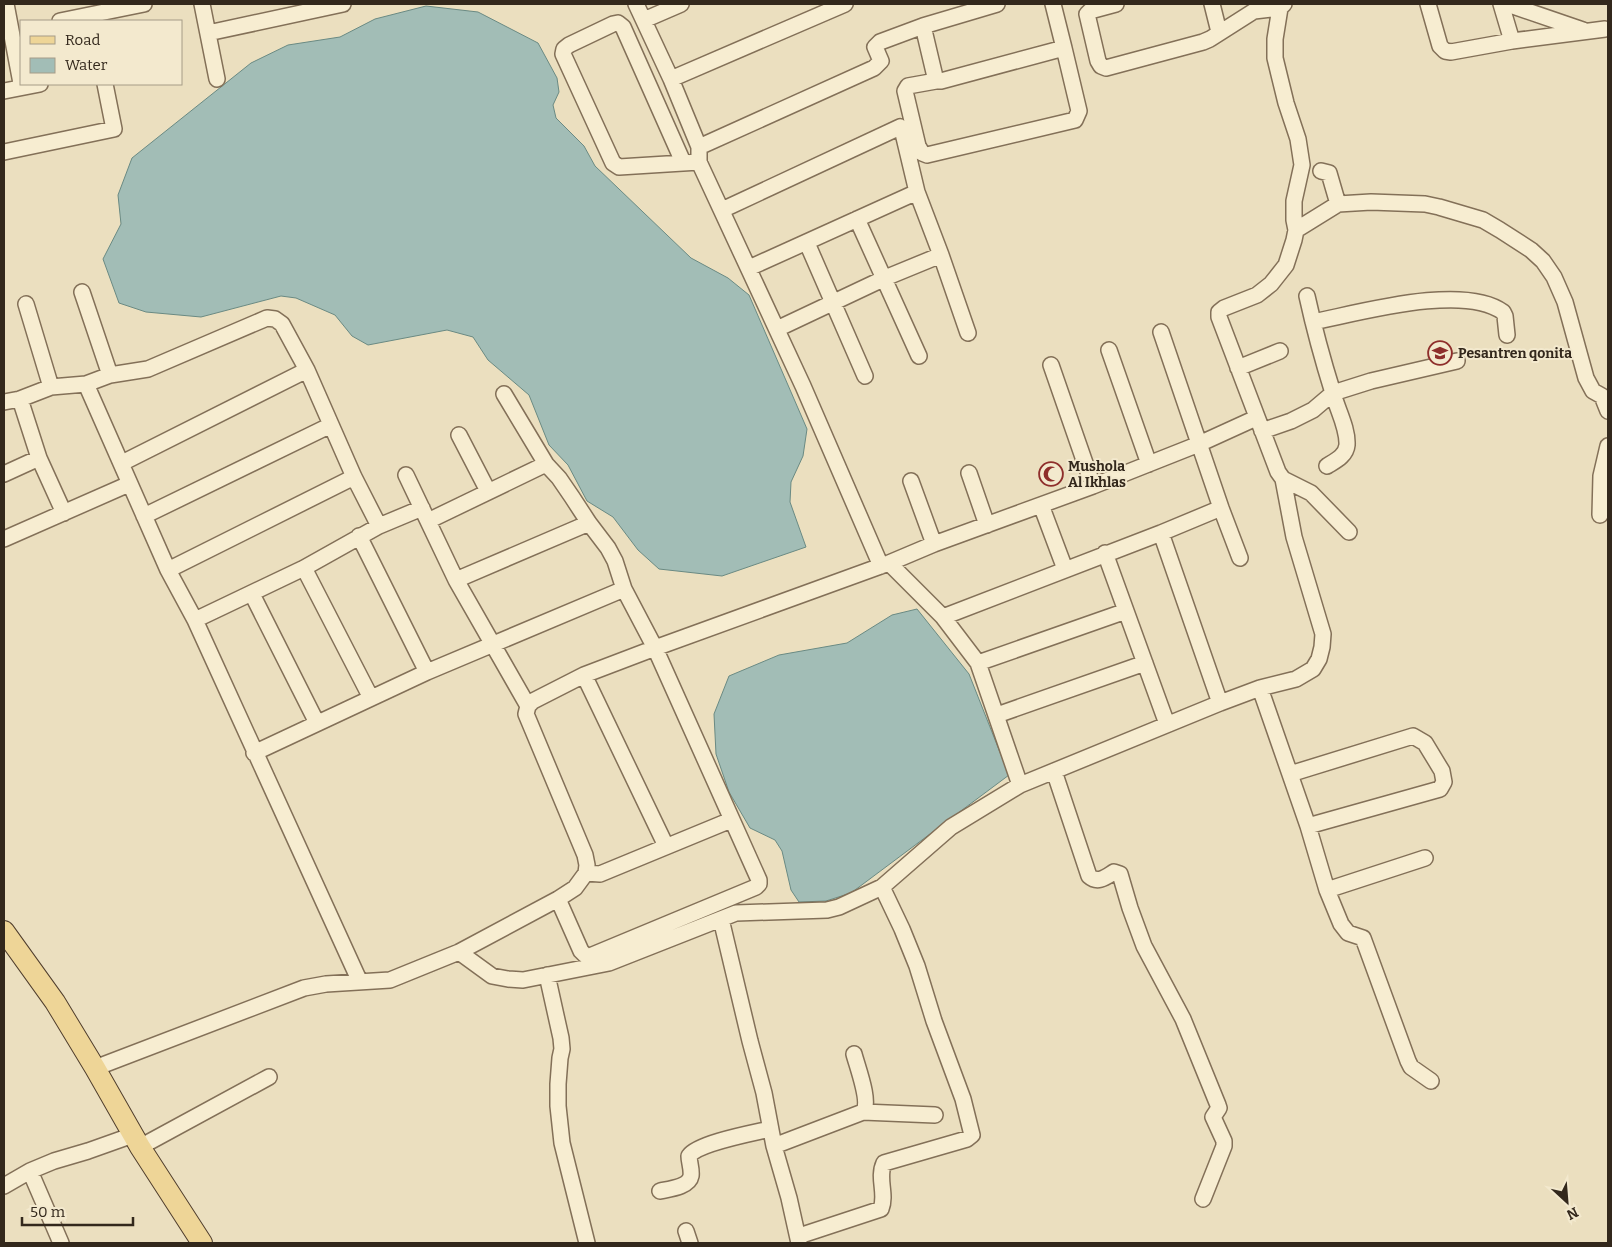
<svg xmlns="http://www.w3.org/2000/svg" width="1612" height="1247" font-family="Bitter,serif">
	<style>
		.water { fill: #a2bdb6; stroke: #6a8a83 }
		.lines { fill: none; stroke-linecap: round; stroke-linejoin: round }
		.minor-casing { stroke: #837058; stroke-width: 18 }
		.major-casing { stroke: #503e2d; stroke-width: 22 }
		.minor { stroke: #f7edd1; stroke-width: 15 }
		.major { stroke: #eed597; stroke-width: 20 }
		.labels { text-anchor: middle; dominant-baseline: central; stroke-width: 4; stroke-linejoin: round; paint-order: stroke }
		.poi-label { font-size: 14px; font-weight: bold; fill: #33281c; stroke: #f3e9ce; text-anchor: start }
	</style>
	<rect width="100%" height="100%" fill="#ebdfbf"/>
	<!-- water -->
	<path class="water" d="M426,6L478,12L538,43L557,78L559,92L553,105L556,118L584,146L595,166L691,258L728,278L749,295L807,429L803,456L791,482L790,502L806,547L722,576L659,569L638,550L613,517L587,501L568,465L549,445L529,395L488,360L473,337L447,330L368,345L352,336L335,315L296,298L281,296L201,317L146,312L119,303L103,259L121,224L118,195L132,158L251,63L288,45L340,37L375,19Z
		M917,609L969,674L1009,775L851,893L826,901L799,902L791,890L782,851L775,840L750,828L729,792L716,754L714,714L729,676L779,655L847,643L892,615Z"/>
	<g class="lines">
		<!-- minor casing -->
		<g class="minor-casing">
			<path id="minor" d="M6,4L21,83
				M202,4L217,79
				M636,4L671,79L699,147V162L803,386L881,566
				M1116,4L1090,11L1087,14L1098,61L1101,66L1106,68L1203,42L1210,39L1254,11L1280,8
				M1212,4L1219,32
				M1428,4L1440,46L1445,51L1451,52L1512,41L1605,29
				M1501,4L1512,41
				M1507,4L1583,30
				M644,20L681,4
				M60,21L144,4
				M923,26L936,81H941L1064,48L1053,4
				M208,33L343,4
				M671,79L845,4
				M936,81L908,86L905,91L918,146L922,153L927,155L1075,120L1079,111L1064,48
				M4,91L40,84
				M699,147L874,68L881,61L875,47L880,42L923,26L997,4
				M4,152L114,129L105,84
				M683,162L623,27L618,23L613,24L569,45L564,49L563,54L613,163L619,167L699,162
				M1321,171L1329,173L1338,204
				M722,210L900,127L902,129L917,192L941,255L968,333
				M857,219L919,356
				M1296,230L1338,204L1371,202L1425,204L1439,207L1483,220L1500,230L1531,250L1543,261L1554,277L1565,302L1586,378L1593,391L1602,396L1608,411
				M807,243L865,376
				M749,268L917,192
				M82,292L110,375
				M1307,296C1314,328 1323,361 1333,393C1337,409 1348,428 1347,445C1346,456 1335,461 1327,466
				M26,304L51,387
				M1313,322C1359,313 1463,283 1503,312L1505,316L1507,335
				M777,329L885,278L941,255
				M1161,332L1221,508L1240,558
				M1109,350L1149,464
				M1051,365L1093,486
				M1238,368L1280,351
				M86,384L168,570L195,620L360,982
				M504,394L546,464L559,478L572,497L589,523L608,548L615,561L624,589L655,648L759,880V884L756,887L590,956L585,955L581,951L558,899
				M20,399L39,458L64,513
				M4,402L20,399L51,387L86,384L110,375L148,369L267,318L275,319L282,324L307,370L354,477L379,526
				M1262,431L1291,421L1313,410L1333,393L1371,381L1457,361
				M459,435L488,491
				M122,463L307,370
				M969,473L987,525
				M4,474L39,458
				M406,475L456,580L528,706
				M1283,479L1311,493L1349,532
				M911,481L934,544
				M1041,505L1065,569
				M1600,515L1601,476L1608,446
				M144,516L331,425
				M428,521L546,464
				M1161,533L1220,703
				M359,536L427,672
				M4,539L129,484
				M1105,553L1167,724
				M889,563L943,617L978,663L1020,785
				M304,568L371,698
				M168,570L354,477
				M456,580L589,523
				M252,594L317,723
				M943,617L1161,533L1221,508
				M195,620L304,568L379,526L422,508
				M978,663L1126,611
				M584,675L666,846
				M1260,688L1308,826L1327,890L1341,924L1348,933L1363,938L1408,1061L1411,1067L1431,1081
				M997,715L1145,663
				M254,753L427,672L624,589
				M1054,771L1089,876C1098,884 1106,877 1114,872L1120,874L1130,908L1144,946L1183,1019L1218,1105L1219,1108L1213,1117L1224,1141V1146L1203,1199
				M1290,774L1413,736L1425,743L1442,771L1444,782L1440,789L1308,826
				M586,873L600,874L731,820
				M1327,890L1425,858
				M721,919L750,1041L764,1093L774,1146L789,1198L799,1243
				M459,952L492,976L508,979L523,980L609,963L736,913L827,910L839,907L882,887L951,827L1020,785L1220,703L1260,688L1296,679L1313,669L1319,659L1322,647L1323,634L1294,537L1283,479L1278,472L1219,317V312L1224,308L1257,295L1271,284L1286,265L1294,240L1296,230L1294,220V201L1302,165L1298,139L1286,103L1275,58V39L1280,8L1284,4
				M547,975L561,1038L562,1049L560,1058L558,1084V1106L562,1143L587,1243
				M854,1054C857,1066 871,1102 863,1112
				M95,1068L304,988L326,984L390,980L459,952L558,899L575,888L586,873L587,865L585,855L526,714L528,706L533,701L584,675L655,648L889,563L934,544L1093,486L1199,444L1256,418
				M774,1146L863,1112L935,1115
				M140,1147L269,1077
				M30,1171L61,1243
				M4,1186L30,1171L54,1161L88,1151L133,1135
				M660,1191C669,1189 689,1187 691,1176C692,1169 689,1162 689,1156C698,1143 753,1133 770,1129
				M686,1231L690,1243
				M799,1236L881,1209C887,1194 877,1178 884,1163L967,1139L972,1135L963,1099L934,1021L917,966L902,929L882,887"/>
		</g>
		<!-- major casing -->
		<g class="major-casing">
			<path id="major" d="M4,931L55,1002L95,1068L140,1147L202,1243"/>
		</g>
		<!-- minor -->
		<use href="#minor" class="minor"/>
		<!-- major -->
		<use href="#major" class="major"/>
	</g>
	<!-- icons -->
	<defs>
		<g id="school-ring" transform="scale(1.25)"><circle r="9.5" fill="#f3e9ce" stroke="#8e2e2b" stroke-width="1.5"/><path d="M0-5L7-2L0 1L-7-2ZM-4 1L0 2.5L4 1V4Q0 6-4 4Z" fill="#8e2e2b"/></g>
		<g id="mosque-ring" transform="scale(1.25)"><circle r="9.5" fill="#f3e9ce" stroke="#8e2e2b" stroke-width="1.5"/><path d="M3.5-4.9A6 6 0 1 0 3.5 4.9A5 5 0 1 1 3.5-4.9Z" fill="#8e2e2b"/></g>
	</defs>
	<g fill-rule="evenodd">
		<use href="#school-ring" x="1440" y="353"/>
		<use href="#mosque-ring" x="1051" y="474"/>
	</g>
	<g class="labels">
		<!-- poi labels -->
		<g class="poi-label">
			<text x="1458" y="353">Pesantren qonita</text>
			<text x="1068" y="466">Mushola<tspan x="1068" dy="16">Al Ikhlas</tspan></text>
		</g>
	</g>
	<!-- border -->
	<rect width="1612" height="1247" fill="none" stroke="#33281c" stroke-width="10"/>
	<!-- legend -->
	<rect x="20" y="20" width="162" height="65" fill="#f3e9ce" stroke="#a69c87"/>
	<rect x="30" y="36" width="25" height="8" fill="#eed597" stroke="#a69c87"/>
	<text x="65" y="45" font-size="15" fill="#33281c">Road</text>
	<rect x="30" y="58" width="25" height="15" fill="#a2bdb6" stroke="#a69c87"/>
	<text x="65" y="70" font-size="15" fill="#33281c">Water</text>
	<!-- north arrow -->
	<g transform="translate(1567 1202) rotate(154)" stroke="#f3e9ce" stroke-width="4" paint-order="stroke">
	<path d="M0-4L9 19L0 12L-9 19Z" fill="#33281c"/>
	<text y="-8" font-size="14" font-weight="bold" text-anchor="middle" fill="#33281c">N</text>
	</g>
	<!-- scale -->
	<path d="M22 1217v8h111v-8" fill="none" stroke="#33281c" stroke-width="2.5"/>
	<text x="30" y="1217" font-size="15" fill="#33281c" stroke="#f3e9ce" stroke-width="4" paint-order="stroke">50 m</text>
</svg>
